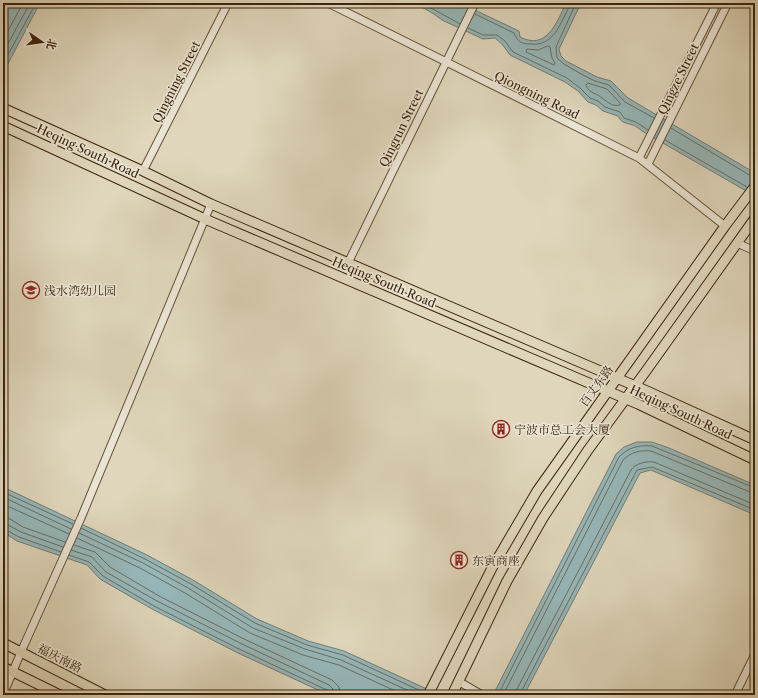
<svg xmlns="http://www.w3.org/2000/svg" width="758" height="698" font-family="'Libre Caslon Text','Noto Serif SC',serif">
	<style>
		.water { fill: #96b7b9; stroke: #727c74 }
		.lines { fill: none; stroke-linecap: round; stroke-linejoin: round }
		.shore { stroke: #696e62; stroke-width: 1 }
		.minor-casing { stroke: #655038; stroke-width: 9 }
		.major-casing { stroke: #3c240c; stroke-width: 11 }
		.minor { stroke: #eae4d3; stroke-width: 7 }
		.major { stroke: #dfd6bb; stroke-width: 9 }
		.labels { text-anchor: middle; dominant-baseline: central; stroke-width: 3.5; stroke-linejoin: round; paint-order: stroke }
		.street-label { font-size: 12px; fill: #3c240c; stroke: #eae4d3 }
		.poi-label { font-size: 12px; fill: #3c240c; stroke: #eae4d3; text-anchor: start }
	</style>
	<rect width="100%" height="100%" fill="#dfd6bb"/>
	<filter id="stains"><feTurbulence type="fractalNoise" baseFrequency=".005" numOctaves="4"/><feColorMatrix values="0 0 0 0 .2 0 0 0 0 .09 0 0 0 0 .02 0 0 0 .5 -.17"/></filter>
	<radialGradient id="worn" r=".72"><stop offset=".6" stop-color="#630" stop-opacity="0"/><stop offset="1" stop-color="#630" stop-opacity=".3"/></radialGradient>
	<!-- water -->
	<path class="water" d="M3,3H40L3,73Z
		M407,3H460L519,31L520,37C547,51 557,22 566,3H581L559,49L561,56L566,61L597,77L611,81L628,98L755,173V196L642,131C639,129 636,126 633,125C626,123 621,123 618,116L603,111L596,105L588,102L578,91L565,82L510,55L502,44L495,38L483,39L442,20L434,14L420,6Z
		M637,442H652L669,448L755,485V515L651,470L640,473L524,695H493L616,454L624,447Z
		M3,487L147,555L193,580L257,619L308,641L344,651L440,695H329L238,653L152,609L100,579L87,565L17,541L3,532Z"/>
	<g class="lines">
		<!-- shore -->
		<path class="shore" d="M422,3L460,24
			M576,3L556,47L557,58L564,64L583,75L595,81L609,85L625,102L654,118
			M475,14L514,33C518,42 521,44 531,44C549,46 557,32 564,17C566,13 569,8 570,3
			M468,28L483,35H497L505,41L513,52L567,78L580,88L590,98L598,101L605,107L620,112L624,118L636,122L648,130
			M3,40L23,3
			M548,46L550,47L552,58L555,63L554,65L526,52L527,49L538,50Z
			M3,53L30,3
			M3,64L36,3
			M588,83L607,89L620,103V105C612,107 608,102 602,98C595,92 592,95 586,86Z
			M671,128L751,176H755
			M665,140L747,187
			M3,492L73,524
			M3,497L71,529
			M3,504L69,534
			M3,518L10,519L23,527L65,542
			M3,524L8,525L21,532L63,547
			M81,528L145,559L191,584L255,623L307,645L343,655L423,692
			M3,529L6,530L19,537L61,552
			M79,533L143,563L188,588L253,628L305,649L341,660L418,695
			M77,538L140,568L185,593L250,633L303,655L339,665L404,695
			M74,545L95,552L110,567L159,596L244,639L332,680L339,687L340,695
			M71,550L92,557L106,572L157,601L242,644L329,685L333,689L334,695
			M69,555L89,562L103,576L154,606L239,649L327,690L329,695
			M498,695L619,457C629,447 638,445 652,446L755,488
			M503,695L623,460C631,452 640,450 651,451L750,492L755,493
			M516,695L517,689L631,470C636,463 647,461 654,462L755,505
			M521,695V692L637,470L652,467L755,510"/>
		<!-- minor casing -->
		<g class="minor-casing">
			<path id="minor" d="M328,3L639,158L725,226
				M639,158L717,3
				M648,164L728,3
				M143,171L228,3
				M737,243L755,251
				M348,263L475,3
				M458,681L482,695
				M3,695L21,652L81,518L211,204
				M735,695L755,654"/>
		</g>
		<!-- major casing -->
		<g class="major-casing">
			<path id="major" d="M3,108L143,171L211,204L647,391L755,440
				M3,126L205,219L638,404L755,460
				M3,643L105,695
				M3,667L60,695
				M428,695L492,568L537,491L725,226L755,186
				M452,695L507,581L543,518L588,450L646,371L755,218"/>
		</g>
		<!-- minor -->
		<use href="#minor" class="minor"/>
		<!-- major -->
		<use href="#major" class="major"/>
	</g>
	<!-- icons -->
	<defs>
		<g id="school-ring" transform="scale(0.9)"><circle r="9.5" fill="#eae4d3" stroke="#8f2418" stroke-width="1.5"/><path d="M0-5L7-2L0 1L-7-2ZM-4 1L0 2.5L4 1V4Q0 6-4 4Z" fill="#8f2418"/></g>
		<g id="building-ring" transform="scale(0.9)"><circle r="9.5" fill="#eae4d3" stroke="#8f2418" stroke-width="1.5"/><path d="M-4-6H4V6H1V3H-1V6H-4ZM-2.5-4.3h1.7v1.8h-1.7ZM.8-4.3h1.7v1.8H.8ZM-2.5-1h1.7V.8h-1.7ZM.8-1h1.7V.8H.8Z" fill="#8f2418"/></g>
	</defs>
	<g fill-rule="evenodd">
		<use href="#school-ring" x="31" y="290"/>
		<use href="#building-ring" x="501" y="429"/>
		<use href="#building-ring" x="459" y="560"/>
	</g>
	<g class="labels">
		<!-- street labels -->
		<g class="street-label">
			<text transform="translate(678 79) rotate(-64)">Qingze Street</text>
			<text transform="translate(176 82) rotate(-63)">Qingning Street</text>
			<text transform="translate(537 95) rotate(26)">Qiongning Road</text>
			<text transform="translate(401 128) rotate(-64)">Qingrun Street</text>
			<text transform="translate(88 151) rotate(25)">Heqing South Road</text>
			<text transform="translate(384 282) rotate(23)">Heqing South Road</text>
			<text transform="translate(596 386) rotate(-54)">百丈东路</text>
			<text transform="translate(681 412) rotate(25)">Heqing South Road</text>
			<text transform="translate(60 658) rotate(27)">福庆南路</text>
		</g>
		<!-- poi labels -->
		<g class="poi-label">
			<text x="44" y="290">浅水湾幼儿园</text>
			<text x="514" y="429">宁波市总工会大厦</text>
			<text x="472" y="560">东寅商座</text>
		</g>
	</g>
	<!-- margin -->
	<rect width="758" height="698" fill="none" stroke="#dfd6bb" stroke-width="16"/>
	<rect x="4" y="4" width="750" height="690" fill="none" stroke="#3c240c" stroke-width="2"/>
	<rect x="8" y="8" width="742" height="682" fill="none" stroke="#3c240c"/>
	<!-- north arrow -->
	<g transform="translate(42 42) rotate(103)" stroke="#eae4d3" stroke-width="3" paint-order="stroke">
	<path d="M0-3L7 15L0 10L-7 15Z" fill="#3c240c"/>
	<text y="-6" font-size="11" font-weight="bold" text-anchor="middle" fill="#3c240c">北</text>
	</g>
	<rect width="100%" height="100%" filter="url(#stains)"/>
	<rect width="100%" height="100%" fill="url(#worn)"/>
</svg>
